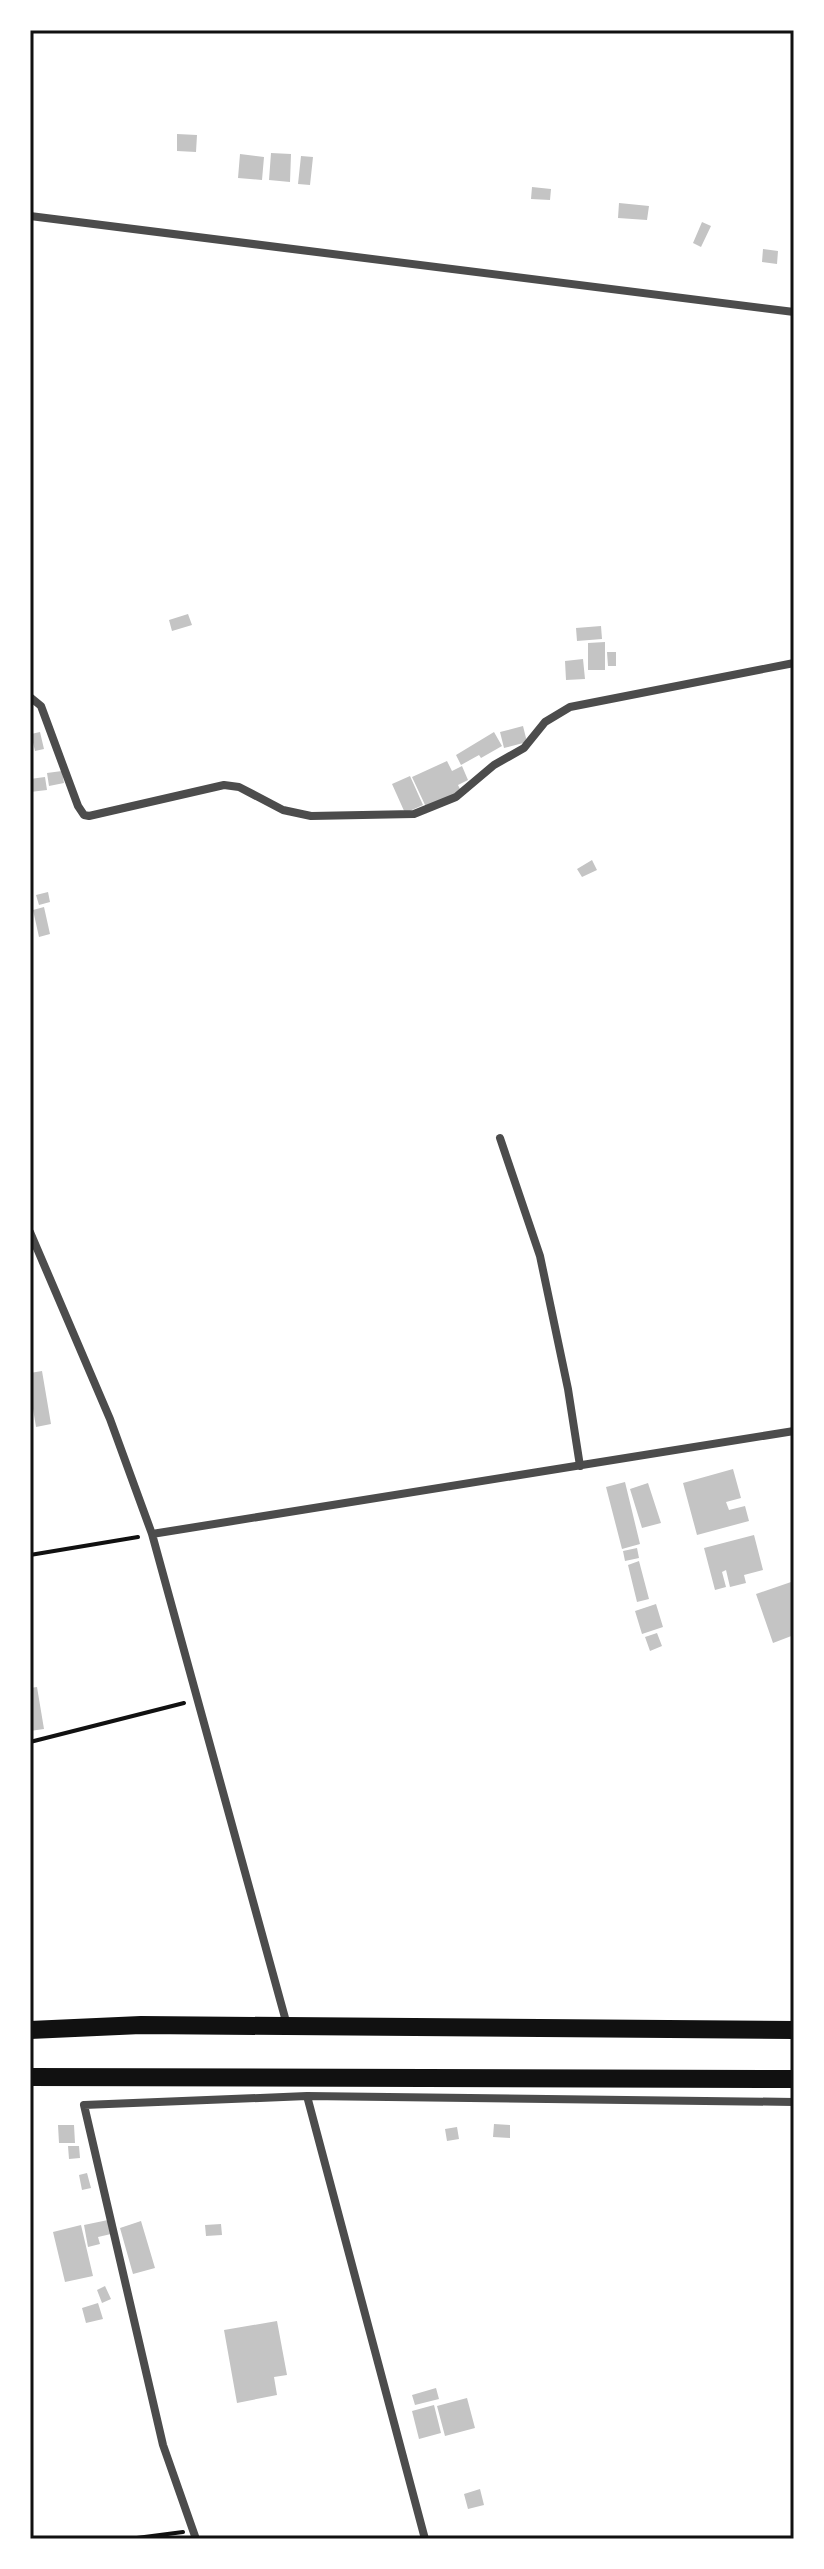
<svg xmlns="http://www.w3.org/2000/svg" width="824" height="2569" font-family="'Exo 2',sans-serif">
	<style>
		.building { fill: #c4c4c4 }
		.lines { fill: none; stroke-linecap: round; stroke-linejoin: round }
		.path { stroke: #111; stroke-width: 4 }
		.minor { stroke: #4c4c4c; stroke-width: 8 }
		.trunk { stroke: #111; stroke-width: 18 }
		.neatline { fill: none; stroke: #111; stroke-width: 3 }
	</style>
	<rect width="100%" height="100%" fill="#fff"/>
	<!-- building -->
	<path class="building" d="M177,134L197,135L196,152L177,151Z
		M271,153L291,154L290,182L269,180Z
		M240,154L264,157L262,180L238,178Z
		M301,156L313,157L310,185L298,184Z
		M532,187L551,189L550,200L531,199Z
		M619,203L649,206L647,220L618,218Z
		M702,222L711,226L701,247L693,243Z
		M763,249L778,251L777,264L762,262Z
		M188,614L192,625L172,631L169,620Z
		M601,626L602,639L577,641L576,628Z
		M605,642V670H588V643Z
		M607,652H616V666H608Z
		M583,659L585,679L566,680L565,661Z
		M523,726L527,742L504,748L500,732Z
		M40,732L44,749L35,751L31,734Z
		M494,732L502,746L481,758L479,755L461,765L456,755Z
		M447,761L452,771L462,766L468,780L458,785L461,791L426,807L412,777Z
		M62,771L64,783L49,786L47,773Z
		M410,776L423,805L405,813L392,784Z
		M45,777L47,790L30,792V779Z
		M592,860L597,870L582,877L577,869Z
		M48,892L50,902L39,905L36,895Z
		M44,907L50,934L39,937L33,910Z
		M42,1371L51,1424L36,1427L30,1390V1373Z
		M733,1469L741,1498L726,1502L729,1510L745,1506L749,1521L697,1535L683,1483Z
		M625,1482L640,1544L622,1549L606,1487Z
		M648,1483L661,1523L642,1528L630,1489Z
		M754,1535L763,1570L744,1575L746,1583L730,1587L726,1570L722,1572L726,1587L715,1590L704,1548Z
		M637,1548L639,1558L625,1561L623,1551Z
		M639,1561L649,1599L637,1602L628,1565Z
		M794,1581V1635L773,1643L756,1594Z
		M656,1604L663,1627L642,1634L635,1611Z
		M657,1633L662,1646L650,1651L645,1637Z
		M37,1687L44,1729L30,1731V1688Z
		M494,2124L510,2125V2138L493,2137Z
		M58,2125H74L75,2143H59Z
		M457,2127L459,2139L447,2141L445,2129Z
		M68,2146H79L80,2158L69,2159Z
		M87,2173L91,2188L82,2190L79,2175Z
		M108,2220L111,2234L98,2237L100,2244L88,2247L84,2225Z
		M141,2221L155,2268L133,2274L120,2228Z
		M221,2224L222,2235L206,2236L205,2225Z
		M81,2225L93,2276L65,2282L53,2232Z
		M105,2286L111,2299L102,2303L97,2290Z
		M98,2303L103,2319L86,2323L82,2308Z
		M277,2321L287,2375L274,2377L277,2395L237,2403L224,2330Z
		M436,2388L439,2399L415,2405L412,2395Z
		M467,2398L475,2428L445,2436L437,2406Z
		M434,2405L441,2433L419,2439L412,2411Z
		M480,2489L484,2505L468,2509L464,2494Z"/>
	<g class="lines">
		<!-- path -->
		<path class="path" d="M30,1555L138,1537
			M30,1742L184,1703
			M129,2539L183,2532"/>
		<!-- minor -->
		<path class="minor" d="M30,216L794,312
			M30,697L41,706L78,806L84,815L89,816L224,785L239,787L283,810L311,816L414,814L456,797L494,765L524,748L545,722L570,707L794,663
			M500,1138L540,1256L568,1389L580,1466
			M30,1232L110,1419L152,1534L287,2025
			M152,1534L794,1431
			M307,2096L425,2539
			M196,2539L163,2445L84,2105L307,2096L794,2102"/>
		<!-- trunk -->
		<path class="trunk" d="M30,2030L141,2025L794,2030
			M30,2077L794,2079"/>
	</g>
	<!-- border -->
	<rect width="824" height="2569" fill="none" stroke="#ffffff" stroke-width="64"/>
	<rect x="32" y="32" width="760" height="2505" class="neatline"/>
</svg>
